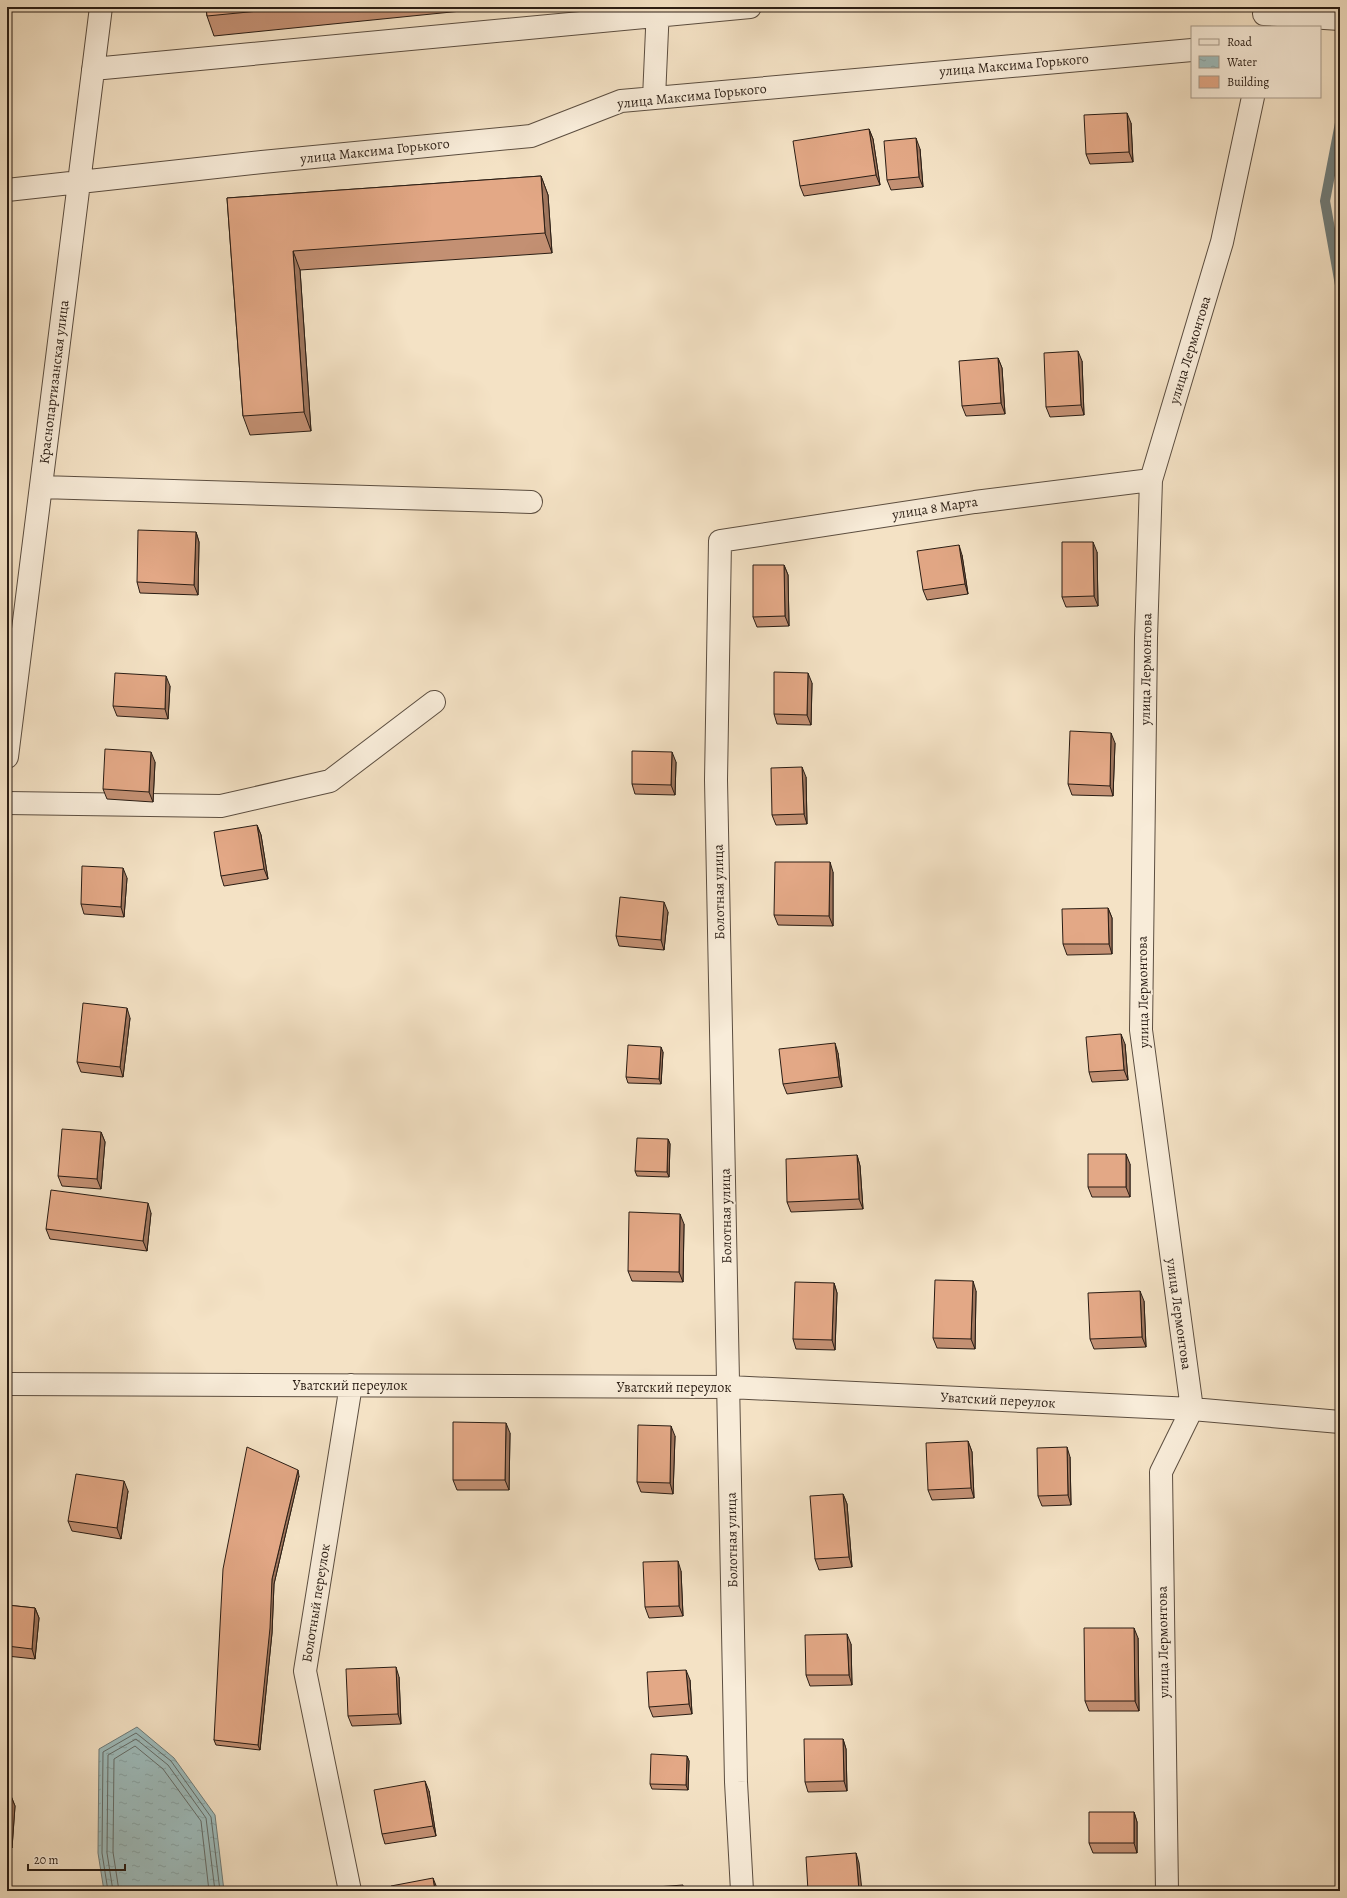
<svg xmlns="http://www.w3.org/2000/svg" width="1347" height="1898" font-family="Alegreya,serif">
	<style>
		.water { fill: url(#water-ripples); stroke: #707c79 }
		.lines { fill: none; stroke-linecap: round; stroke-linejoin: round }
		.shore { stroke: #646c68; stroke-width: 1 }
		.stream { stroke: #707c79; stroke-width: 10 }
		.minor-casing { stroke: #5c4e40; stroke-width: 24 }
		.minor { stroke: #f8ecd9; stroke-width: 22 }
		.wall { fill: #c39073; stroke: #2a1d14 }
		.shaded-wall { fill: #9f765e; stroke: #2a1d14 }
		.building { fill: #e3a886; stroke: #2a1d14 }
		.labels { text-anchor: middle; dominant-baseline: central; stroke-width: 4; stroke-linejoin: round; paint-order: stroke }
		.street-label { font-size: 14px; fill: #2a1d14; stroke: #f8ecd9 }
	</style>
	<defs>
		<pattern id="water-ripples" width="26" height="14" patternUnits="userSpaceOnUse"><rect width="26" height="14" fill="#9ebcbc"/><path d="M2 4q2-2 4 0t4 0M15 11q2-2 4 0t4 0" fill="none" stroke="#88a1a1"/></pattern>
	</defs>
	<rect width="100%" height="100%" fill="#f4e2c5"/>
	<filter id="stains"><feTurbulence type="fractalNoise" baseFrequency=".005" numOctaves="4"/><feColorMatrix values="0 0 0 0 .2 0 0 0 0 .09 0 0 0 0 .02 0 0 0 .5 -.17"/></filter>
	<radialGradient id="worn" r=".72"><stop offset=".6" stop-color="#630" stop-opacity="0"/><stop offset="1" stop-color="#630" stop-opacity=".3"/></radialGradient>
	<!-- water -->
	<path class="water" d="M137,1727L174,1758L215,1815L224,1891H104L98,1853L99,1749Z"/>
	<g class="lines">
		<!-- shore -->
		<path class="shore" d="M108,1891L102,1853L103,1752L136,1733L171,1761L211,1817L220,1891
			M113,1891L107,1853L108,1755L136,1739L168,1765L206,1818L215,1891
			M119,1891L113,1852L114,1759L135,1746L163,1769L201,1821L209,1891"/>
		<!-- stream -->
		<path class="stream" d="M1340,123L1325,201L1340,285"/>
		<!-- minor casing -->
		<g class="minor-casing">
			<path id="minor" d="M1264,14L1340,19
				M93,69L750,7
				M654,98L658,7
				M7,190L262,162L531,136L621,101L1192,50
				M41,487L531,502
				M7,757L101,7
				M7,803L221,806L330,781L434,702
				M7,1384L729,1387L1192,1409L1340,1422
				M350,1891L305,1671L351,1385
				M742,1891L736,1782L716,780L720,541L975,502L1151,480
				M1167,1891L1161,1472L1192,1409L1141,1030L1146,638L1151,480L1222,242L1253,97"/>
		</g>
		<!-- minor -->
		<use href="#minor" class="minor"/>
	</g>
	<!-- wall -->
	<path class="wall" d="M206,7H501L214,36L207,16Z
		M1131,123L1133,162L1090,164L1086,154Z
		M869,129L873,139L880,185L804,196L800,186Z
		M920,149L923,187L891,190L887,180Z
		M541,176L548,195L552,253L300,270L311,431L250,435L243,416L227,198Z
		M998,358L1002,368L1005,414L966,416L962,406Z
		M1082,361L1084,415L1050,417L1046,407Z
		M196,532L199,542L198,595L140,593L137,582Z
		M1097,552L1098,606L1066,607L1062,597Z
		M962,555L968,594L927,600L923,590Z
		M784,565L788,575L789,626L757,627L753,617Z
		M812,683L811,725L777,724L774,714Z
		M170,686L168,719L117,716L113,706Z
		M1115,743L1113,796L1072,795L1068,784Z
		M155,762L153,802L107,799L103,789Z
		M676,762L675,795L635,794L632,784Z
		M806,777L807,824L776,825L772,815Z
		M257,825L261,835L268,879L224,886L221,876Z
		M833,872V926L778,925L774,915Z
		M127,878L124,917L84,914L81,904Z
		M1108,908L1112,918V954L1067,955L1063,944Z
		M668,912L664,950L619,946L616,936Z
		M130,1018L123,1077L81,1072L77,1062Z
		M1125,1044L1128,1080L1092,1082L1089,1072Z
		M663,1052L661,1084L628,1083L626,1077Z
		M838,1053L842,1087L787,1094L783,1084Z
		M101,1132L105,1142L101,1189L62,1186L58,1176Z
		M668,1139L670,1144L669,1177L637,1176L635,1171Z
		M857,1155L860,1166L863,1209L791,1212L787,1202Z
		M1130,1164V1197H1092L1088,1187Z
		M151,1213L147,1251L50,1239L46,1229Z
		M684,1224L683,1282L632,1281L628,1271Z
		M834,1283L837,1293L835,1350L796,1349L793,1339Z
		M976,1291L975,1349L937,1348L933,1338Z
		M1144,1301L1146,1347L1094,1349L1090,1339Z
		M510,1433L509,1490H457L453,1480Z
		M675,1436L673,1494L641,1492L637,1482Z
		M968,1441L972,1452L974,1498L932,1500L928,1490Z
		M1070,1457L1071,1505L1042,1506L1038,1496Z
		M299,1476L274,1584L272,1633L260,1750L216,1745L214,1740Z
		M128,1491L121,1539L72,1531L68,1521Z
		M843,1494L847,1504L852,1567L819,1570L815,1559Z
		M681,1571L683,1616L649,1618L645,1607Z
		M7,1605L35,1608L39,1618L35,1659L7,1656Z
		M1138,1638L1139,1711H1089L1085,1701Z
		M851,1644L852,1685L810,1686L806,1675Z
		M399,1677L401,1724L352,1726L348,1716Z
		M690,1680L692,1714L653,1717L649,1707Z
		M843,1739L846,1749L847,1791L808,1792L805,1782Z
		M687,1756L689,1761L688,1790L652,1789L650,1784Z
		M429,1791L436,1836L385,1844L382,1834Z
		M7,1796H11L15,1806L12,1848L7,1847Z
		M1134,1812L1137,1822V1853H1093L1089,1843Z"/>
	<!-- shaded-wall -->
	<path class="shaded-wall" d="M1127,113L1131,123L1133,162L1129,152Z
		M869,129L873,139L880,185L876,175Z
		M916,138L920,149L923,187L919,177Z
		M541,176L548,195L552,253L545,233Z
		M293,251L300,270L311,431L304,412Z
		M1078,351L1082,361L1084,415L1081,405Z
		M998,358L1002,368L1005,414L1001,403Z
		M196,532L199,542L198,595L194,585Z
		M1093,542L1097,552L1098,606L1094,596Z
		M959,545L962,555L968,594L965,584Z
		M784,565L788,575L789,626L785,616Z
		M808,673L812,683L811,725L807,715Z
		M166,676L170,686L168,719L165,709Z
		M1111,733L1115,743L1113,796L1110,786Z
		M151,752L155,762L153,802L149,792Z
		M672,752L676,762L675,795L671,785Z
		M802,767L806,777L807,824L804,814Z
		M257,825L261,835L268,879L264,869Z
		M830,862L833,872V926L829,916Z
		M123,868L127,878L124,917L121,907Z
		M664,902L668,912L664,950L661,940Z
		M1108,908L1112,918V954L1109,944Z
		M127,1008L130,1018L123,1077L120,1067Z
		M1121,1034L1125,1044L1128,1080L1124,1070Z
		M835,1043L838,1053L842,1087L839,1077Z
		M661,1047L663,1052L661,1084L659,1079Z
		M101,1132L105,1142L101,1189L97,1179Z
		M668,1139L670,1144L669,1177L667,1172Z
		M1126,1154L1130,1164V1197L1126,1187Z
		M857,1155L860,1166L863,1209L859,1199Z
		M148,1203L151,1213L147,1251L143,1241Z
		M680,1214L684,1224L683,1282L679,1272Z
		M973,1281L976,1291L975,1349L971,1339Z
		M834,1283L837,1293L835,1350L832,1340Z
		M1140,1291L1144,1301L1146,1347L1142,1337Z
		M506,1423L510,1433L509,1490L505,1480Z
		M671,1426L675,1436L673,1494L670,1483Z
		M968,1441L972,1452L974,1498L971,1488Z
		M1067,1447L1070,1457L1071,1505L1068,1495Z
		M298,1470L299,1476L274,1584L272,1633L260,1750L258,1745L272,1579Z
		M124,1481L128,1491L121,1539L117,1528Z
		M843,1494L847,1504L852,1567L849,1557Z
		M678,1561L681,1571L683,1616L679,1606Z
		M35,1608L39,1618L35,1659L32,1649Z
		M1134,1628L1138,1638L1139,1711L1135,1701Z
		M847,1634L851,1644L852,1685L849,1675Z
		M396,1667L399,1677L401,1724L398,1714Z
		M686,1670L690,1680L692,1714L689,1704Z
		M843,1739L846,1749L847,1791L844,1781Z
		M687,1756L689,1761L688,1790L686,1785Z
		M425,1781L429,1791L436,1836L433,1826Z
		M11,1796L15,1806L12,1848L8,1838Z
		M1134,1812L1137,1822V1853L1134,1843Z
		M856,1853L859,1863L862,1891H859Z
		M433,1878L437,1888V1891H435Z"/>
	<!-- building -->
	<path class="building" d="M206,7H300L207,16Z
		M1127,113L1129,152L1086,154L1084,115Z
		M869,129L876,175L800,186L793,141Z
		M916,138L919,177L887,180L884,141Z
		M541,176L545,233L293,251L304,412L243,416L227,198Z
		M1078,351L1081,405L1046,407L1044,353Z
		M998,358L1001,403L962,406L959,361Z
		M138,530L196,532L194,585L137,582Z
		M1062,542H1093L1094,596L1062,597Z
		M959,545L965,584L923,590L917,551Z
		M753,565H784L785,616L753,617Z
		M774,672L808,673L807,715L774,714Z
		M115,673L166,676L165,709L113,706Z
		M1070,731L1111,733L1110,786L1068,784Z
		M105,749L151,752L149,792L103,789Z
		M632,751L672,752L671,785L632,784Z
		M802,767L804,814L772,815L771,768Z
		M257,825L264,869L221,876L214,832Z
		M775,862H830L829,916L774,915Z
		M82,866L123,868L121,907L81,904Z
		M620,897L664,902L661,940L616,936Z
		M1108,908L1109,944H1063L1062,909Z
		M83,1003L127,1008L120,1067L77,1062Z
		M1121,1034L1124,1070L1089,1072L1086,1037Z
		M835,1043L839,1077L783,1084L779,1049Z
		M628,1045L661,1047L659,1079L626,1077Z
		M62,1129L101,1132L97,1179L58,1176Z
		M637,1138L668,1139L667,1172L635,1171Z
		M1088,1154H1126V1187H1088Z
		M857,1155L859,1199L787,1202L786,1159Z
		M51,1190L148,1203L143,1241L46,1229Z
		M629,1212L680,1214L679,1272L628,1271Z
		M935,1280L973,1281L971,1339L933,1338Z
		M795,1282L834,1283L832,1340L793,1339Z
		M1140,1291L1142,1337L1090,1339L1088,1293Z
		M453,1422L506,1423L505,1480H453Z
		M638,1425L671,1426L670,1483L637,1482Z
		M968,1441L971,1488L928,1490L926,1443Z
		M247,1447L298,1470L272,1579L270,1628L258,1745L214,1740L223,1569Z
		M1067,1447L1068,1495L1038,1496L1037,1448Z
		M76,1474L124,1481L117,1528L68,1521Z
		M843,1494L849,1557L815,1559L810,1496Z
		M678,1561L679,1606L645,1607L643,1562Z
		M7,1605L35,1608L32,1649L7,1646Z
		M1084,1628H1134L1135,1701H1085Z
		M847,1634L849,1675H806L805,1635Z
		M396,1667L398,1714L348,1716L346,1669Z
		M686,1670L689,1704L649,1707L647,1672Z
		M804,1739H843L844,1781L805,1782Z
		M651,1754L687,1756L686,1785L650,1784Z
		M425,1781L433,1826L382,1834L374,1790Z
		M7,1796H11L8,1838L7,1837Z
		M1089,1812H1134V1843H1089Z
		M856,1853L859,1891H808L806,1857Z
		M433,1878L435,1891H392L391,1886Z
		M683,1885V1891H643V1888Z"/>
	<g class="labels">
		<!-- street labels -->
		<g class="street-label">
			<text transform="translate(1014 65) rotate(-5)">улица Максима Горького</text>
			<text transform="translate(692 96) rotate(-6)">улица Максима Горького</text>
			<text transform="translate(375 151) rotate(-6)">улица Максима Горького</text>
			<text transform="translate(1190 350) rotate(-73)">улица Лермонтова</text>
			<text transform="translate(54 382) rotate(-83)">Краснопартизанская улица</text>
			<text transform="translate(935 508) rotate(-9)">улица 8 Марта</text>
			<text transform="translate(1146 669) rotate(-89)">улица Лермонтова</text>
			<text transform="translate(719 892) rotate(-91)">Болотная улица</text>
			<text transform="translate(1143 992) rotate(-91)">улица Лермонтова</text>
			<text transform="translate(726 1216) rotate(-91)">Болотная улица</text>
			<text transform="translate(1179 1314) rotate(82)">улица Лермонтова</text>
			<text x="350" y="1385">Уватский переулок</text>
			<text x="674" y="1387">Уватский переулок</text>
			<text transform="translate(998 1400) rotate(3)">Уватский переулок</text>
			<text transform="translate(732 1540) rotate(-91)">Болотная улица</text>
			<text transform="translate(316 1603) rotate(-81)">Болотный переулок</text>
			<text transform="translate(1163 1642) rotate(-91)">улица Лермонтова</text>
		</g>
	</g>
	<!-- margin -->
	<rect width="1347" height="1898" fill="none" stroke="#f4e2c5" stroke-width="24"/>
	<rect x="8" y="8" width="1331" height="1882" fill="none" stroke="#2a1d14" stroke-width="2"/>
	<rect x="12" y="12" width="1323" height="1874" fill="none" stroke="#2a1d14"/>
	<!-- legend -->
	<rect x="1191" y="26" width="130" height="72" fill="#f8ecd9" stroke="#a6998a"/>
	<rect x="1199" y="39" width="20" height="6" fill="#f8ecd9" stroke="#a6998a"/>
	<text x="1227" y="46" font-size="12" fill="#2a1d14">Road</text>
	<rect x="1199" y="56" width="20" height="12" fill="url(#water-ripples)" stroke="#a6998a"/>
	<text x="1227" y="66" font-size="12" fill="#2a1d14">Water</text>
	<rect x="1199" y="76" width="20" height="12" fill="#e3a886" stroke="#a6998a"/>
	<text x="1227" y="86" font-size="12" fill="#2a1d14">Building</text>
	<!-- scale -->
	<path d="M28 1864v6h97v-6" fill="none" stroke="#2a1d14" stroke-width="2"/>
	<text x="34" y="1864" font-size="12" fill="#2a1d14" stroke="#f8ecd9" stroke-width="3" paint-order="stroke">20 m</text>
	<rect width="100%" height="100%" filter="url(#stains)"/>
	<rect width="100%" height="100%" fill="url(#worn)"/>
</svg>
